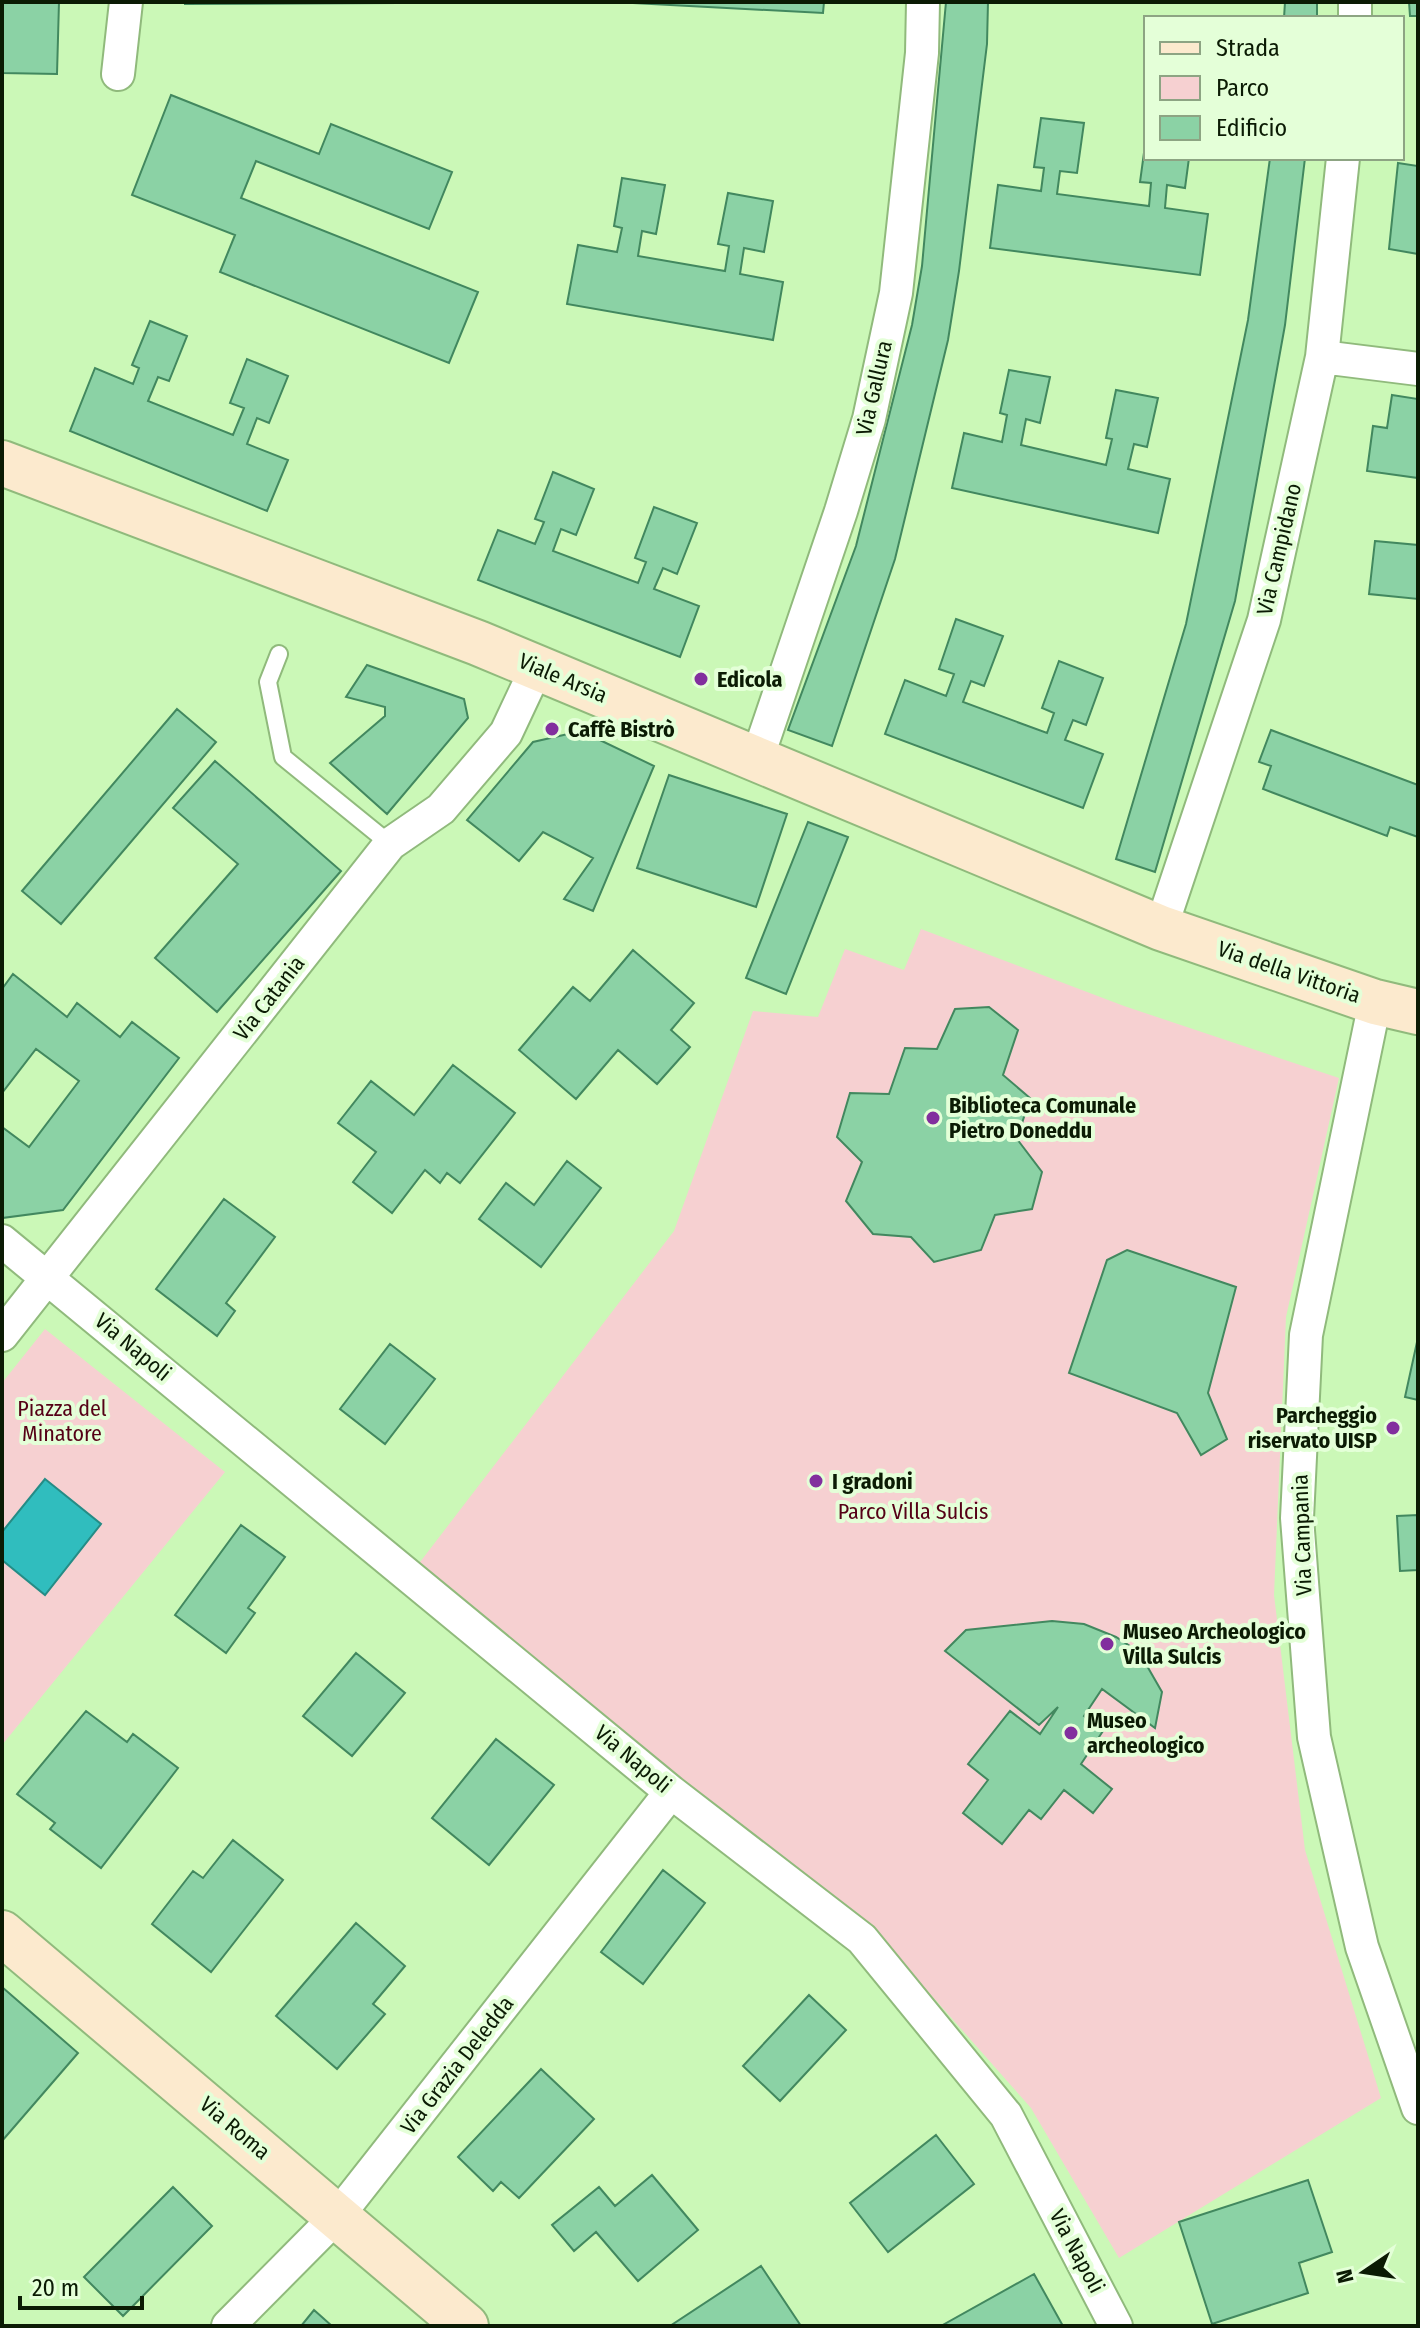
<svg xmlns="http://www.w3.org/2000/svg" width="1420" height="2328" font-family="'Fira Sans Condensed',sans-serif">
	<style>
		.green { fill: #f6d0d1 }
		.water { fill: #30bdbe; stroke: #258c86; stroke-width: 2 }
		.building { fill: #8bd2a5; stroke: #42885f; stroke-width: 2 }
		.lines { fill: none; stroke-linecap: round; stroke-linejoin: round }
		.lane-casing { stroke: #90ba7c; stroke-width: 20 }
		.street-casing { stroke: #90ba7c; stroke-width: 36 }
		.secondary-casing { stroke: #90ba7c; stroke-width: 48 }
		.lane { stroke: #fff; stroke-width: 16 }
		.street { stroke: #fff; stroke-width: 32 }
		.secondary { stroke: #fceace; stroke-width: 44 }
		.poi-dot { fill: #822f9e; stroke: #e4ffd8; stroke-width: 3 }
		.labels { text-anchor: middle; dominant-baseline: central; stroke-width: 8; stroke-linejoin: round; paint-order: stroke }
		.street-label { font-size: 22px; fill: #0b1b04; stroke: #e4ffd8 }
		.poi-label { font-size: 22px; font-weight: bold; fill: #0b1b04; stroke: #e4ffd8; text-anchor: start }
		.park-label { font-size: 22px; fill: #550016; stroke: #e4ffd8 }
	</style>
	<rect width="100%" height="100%" fill="#cbf8b7"/>
	<!-- green -->
	<path class="green" d="M921,929L1124,1006L1339,1078L1286,1317L1274,1595L1305,1850L1381,2098L1119,2258L1031,2108L886,1944L663,1772L417,1566L674,1231L753,1011L818,1017L845,949L904,970Z
		M45,1329L225,1472L2,1745V1560L45,1594V1479L2,1532V1383Z"/>
	<!-- water -->
	<path class="water" d="M45,1479L101,1524L45,1595L2,1560V1532Z"/>
	<!-- building -->
	<path class="building" d="M2,2H59L57,74L2,73Z
		M185,2H398V3L185,4Z
		M614,2H824L823,13Z
		M946,2H988L987,44L959,271L948,340L895,559L832,746L788,730L856,546L912,325L922,266Z
		M1285,2H1317V18H1284Z
		M1409,2H1418V16H1410Z
		M171,95L319,154L331,124L452,172L429,229L256,161L241,198L478,292L449,363L220,272L235,235L132,195Z
		M1041,118L1084,123L1077,173L1060,171L1057,194L1149,206L1151,183L1140,182L1146,138V158H1189L1185,188L1167,185L1165,208L1208,214L1200,275L990,248L998,185L1041,191L1044,168L1034,167Z
		M1270,158H1305L1285,325L1235,601L1155,872L1116,859L1186,624L1248,320Z
		M1398,163L1418,166V254L1389,249Z
		M622,178L665,185L656,234L642,231L638,256L725,271L729,246L718,244L728,193L773,201L764,252L744,248L740,274L783,282L773,340L567,304L578,245L617,252L622,228L614,226Z
		M150,321L187,336L169,381L158,377L148,401L233,435L244,408L230,403L247,359L288,376L269,423L257,418L247,444L288,460L267,511L70,431L95,368L133,384L139,368L132,365Z
		M1009,370L1050,377L1040,423L1026,419L1021,445L1106,465L1112,439L1106,438L1116,390L1158,398L1147,447L1134,444L1128,469L1170,479L1158,533L952,488L964,433L1002,442L1007,415L1000,413Z
		M1392,395L1418,399V478L1367,471L1373,426L1387,428Z
		M553,472L594,489L576,535L561,529L553,551L638,583L646,562L635,558L654,507L697,523L677,574L663,568L654,589L699,606L680,657L478,580L498,530L535,544L544,522L535,519Z
		M1375,541L1418,545V599L1369,594Z
		M956,619L1003,636L984,686L971,681L963,702L1047,733L1054,713L1042,708L1059,661L1103,678L1086,725L1073,720L1065,740L1103,754L1083,808L885,734L905,680L946,696L954,674L939,669Z
		M367,665L464,699L468,718L387,814L330,763L385,716V707L346,697Z
		M177,709L216,742L61,924L22,891Z
		M1271,730L1418,785V837L1390,827L1387,836L1263,789L1271,766L1259,762Z
		M581,731L654,766L593,911L564,899L593,858L543,832L519,861L467,820L533,742Z
		M215,761L341,871L217,1012L155,958L238,864L173,808Z
		M669,775L787,814L756,907L637,868Z
		M808,822L848,837L786,994L746,978Z
		M633,950L694,1003L671,1030L690,1047L657,1084L618,1050L576,1099L519,1050L573,987L590,1001Z
		M13,974L67,1017L77,1003L120,1037L132,1022L179,1058L63,1210L2,1218V1127L29,1147L79,1081L36,1049L2,1093V989Z
		M989,1007L1018,1030L1003,1075L1030,1098L1017,1139L1042,1172L1032,1209L995,1215L981,1250L934,1262L911,1237L873,1234L846,1201L862,1162L837,1137L850,1093L889,1094L905,1048L937,1049L955,1009Z
		M453,1065L515,1113L460,1183L447,1173L440,1183L425,1170L392,1213L353,1182L376,1152L338,1123L371,1081L414,1115Z
		M567,1161L601,1188L541,1267L479,1219L506,1183L534,1205Z
		M224,1199L275,1237L226,1303L235,1311L217,1336L156,1289Z
		M1127,1250L1236,1287L1208,1393L1227,1439L1201,1455L1177,1413L1069,1373L1107,1260Z
		M1417,1342H1418V1400L1405,1397Z
		M390,1344L435,1379L385,1444L340,1409Z
		M1418,1515V1570L1400,1571L1397,1516Z
		M241,1525L285,1557L248,1608L255,1613L226,1653L175,1615Z
		M1052,1621L1084,1624L1116,1637L1139,1652L1162,1692L1155,1728L1102,1689L1084,1716L1103,1731L1081,1764L1112,1789L1093,1813L1064,1790L1041,1819L1029,1810L1002,1844L963,1813L988,1780L968,1764L1010,1711L1040,1734L1058,1707L1039,1725L945,1651L966,1630Z
		M356,1653L405,1693L352,1756L303,1716Z
		M86,1711L127,1742L133,1734L178,1768L101,1868L50,1829L55,1823L17,1794Z
		M496,1739L554,1785L489,1865L432,1818Z
		M233,1840L283,1880L211,1972L152,1924L193,1871L203,1878Z
		M663,1870L705,1903L643,1984L601,1952Z
		M356,1923L405,1966L373,2004L385,2014L337,2069L276,2016Z
		M2,1987L78,2053L2,2141Z
		M809,1995L846,2030L780,2101L743,2066Z
		M541,2069L594,2119L519,2198L501,2182L493,2191L458,2157Z
		M936,2135L974,2184L888,2252L850,2203Z
		M652,2175L698,2230L638,2281L596,2232L574,2251L552,2225L599,2187L615,2206Z
		M1308,2180L1332,2252L1299,2263L1308,2293L1212,2324L1179,2222Z
		M173,2187L212,2226L123,2316L84,2277Z
		M761,2266L801,2326H670Z
		M1034,2274L1063,2326H941Z
		M314,2310L332,2326H301Z"/>
	<g class="lines">
		<!-- lane casing -->
		<g class="lane-casing">
			<path id="lane" d="M279,654L268,682L283,757L390,844"/>
		</g>
		<!-- street casing -->
		<g class="street-casing">
			<path id="street" d="M1355,18V2
				M118,74L126,2
				M1322,357L1418,369
				M757,759L841,511L869,419L896,293L922,53L923,2
				M1161,928L1264,620L1322,357L1343,158
				M1375,1002L1306,1335L1297,1518L1314,1737L1362,1947L1418,2108
				M2,1241L671,1792L862,1939L1006,2115L1116,2326
				M2,1335L390,844L441,809L506,733L537,667
				M228,2326L339,2214L671,1792"/>
		</g>
		<!-- secondary casing -->
		<g class="secondary-casing">
			<path id="secondary" d="M2,463L478,643L1161,928L1375,1002L1418,1012
				M2,1933L466,2326"/>
		</g>
		<!-- lane -->
		<use href="#lane" class="lane"/>
		<!-- street -->
		<use href="#street" class="street"/>
		<!-- secondary -->
		<use href="#secondary" class="secondary"/>
	</g>
	<!-- markers -->
	<g class="poi-dot">
		<circle cx="701" cy="679" r="8"/>
		<circle cx="552" cy="729" r="8"/>
		<circle cx="933" cy="1118" r="8"/>
		<circle cx="1393" cy="1428" r="8"/>
		<circle cx="816" cy="1481" r="8"/>
		<circle cx="1107" cy="1644" r="8"/>
		<circle cx="1071" cy="1733" r="8"/>
	</g>
	<g class="labels">
		<!-- street labels -->
		<g class="street-label">
			<text transform="translate(874 388) rotate(-77)">Via Gallura</text>
			<text transform="translate(1279 549) rotate(-77)">Via Campidano</text>
			<text transform="translate(563 678) rotate(23)">Viale Arsia</text>
			<text transform="translate(1289 972) rotate(19)">Via della Vittoria</text>
			<text transform="translate(269 998) rotate(-52)">Via Catania</text>
			<text transform="translate(133 1347) rotate(40)">Via Napoli</text>
			<text transform="translate(1302 1535) rotate(-92)">Via Campania</text>
			<text transform="translate(633 1759) rotate(40)">Via Napoli</text>
			<text transform="translate(457 2065) rotate(-52)">Via Grazia Deledda</text>
			<text transform="translate(235 2128) rotate(40)">Via Roma</text>
			<text transform="translate(1077 2251) rotate(62)">Via Napoli</text>
		</g>
		<!-- poi labels -->
		<g class="poi-label">
			<text x="717" y="679">Edicola</text>
			<text x="568" y="729">Caffè Bistrò</text>
			<text x="949" y="1105">Biblioteca Comunale<tspan x="949" dy="25">Pietro Doneddu</tspan></text>
			<text x="1377" y="1415" text-anchor="end">Parcheggio<tspan x="1377" dy="25">riservato UISP</tspan></text>
			<text x="832" y="1481">I gradoni</text>
			<text x="1123" y="1631">Museo Archeologico<tspan x="1123" dy="25">Villa Sulcis</tspan></text>
			<text x="1087" y="1720">Museo<tspan x="1087" dy="25">archeologico</tspan></text>
		</g>
		<!-- park labels -->
		<g class="park-label">
			<text x="62" y="1408">Piazza del<tspan x="62" dy="25">Minatore</tspan></text>
			<text x="913" y="1511">Parco Villa Sulcis</text>
		</g>
	</g>
	<!-- border -->
	<rect width="1420" height="2328" fill="none" stroke="#0b1b04" stroke-width="8"/>
	<!-- legend -->
	<rect x="1144" y="16" width="260" height="144" fill="#e4ffd8" stroke="#8da483" stroke-width="2"/>
	<rect x="1160" y="42" width="40" height="12" fill="#fceace" stroke="#8da483" stroke-width="2"/>
	<text x="1216" y="56" font-size="24" fill="#0b1b04">Strada</text>
	<rect x="1160" y="76" width="40" height="24" fill="#f6d0d1" stroke="#8da483" stroke-width="2"/>
	<text x="1216" y="96" font-size="24" fill="#0b1b04">Parco</text>
	<rect x="1160" y="116" width="40" height="24" fill="#8bd2a5" stroke="#8da483" stroke-width="2"/>
	<text x="1216" y="136" font-size="24" fill="#0b1b04">Edificio</text>
	<!-- north arrow -->
	<g transform="translate(1364 2272) rotate(257)" stroke="#e4ffd8" stroke-width="6" paint-order="stroke">
	<path d="M0-6L14 30L0 20L-14 30Z" fill="#0b1b04"/>
	<text y="-12" font-size="22" font-weight="bold" text-anchor="middle" fill="#0b1b04">N</text>
	</g>
	<!-- scale -->
	<path d="M20 2296v12h122v-12" fill="none" stroke="#0b1b04" stroke-width="4"/>
	<text x="32" y="2296" font-size="24" fill="#0b1b04" stroke="#e4ffd8" stroke-width="6" paint-order="stroke">20 m</text>
</svg>
